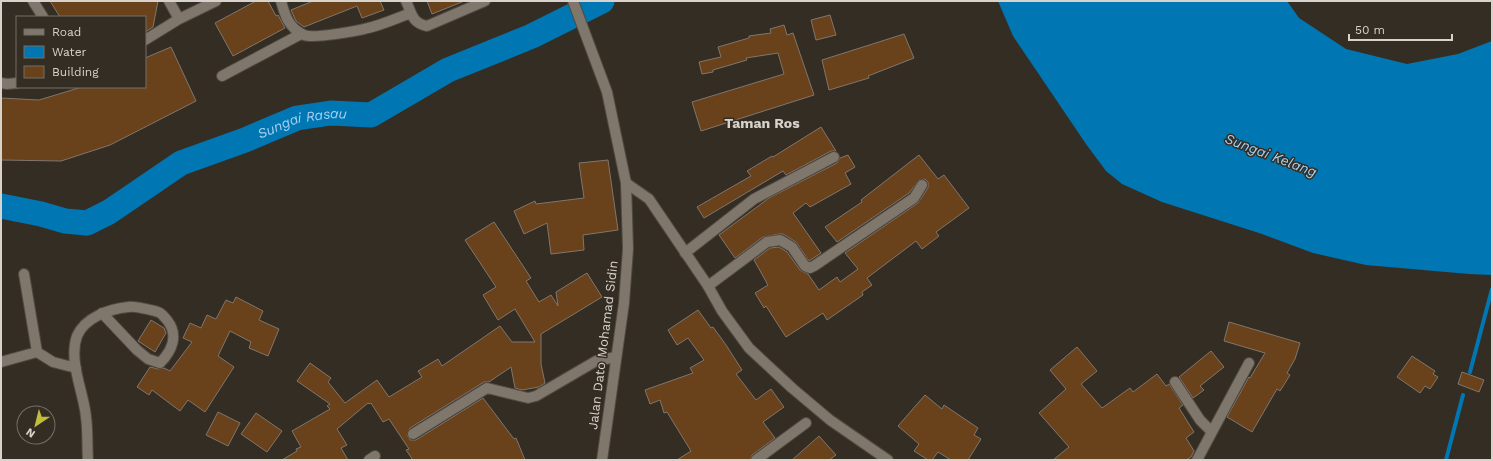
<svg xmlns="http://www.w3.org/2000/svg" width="1493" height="461" font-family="'Work Sans',sans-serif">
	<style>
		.water { fill: #0077b3 }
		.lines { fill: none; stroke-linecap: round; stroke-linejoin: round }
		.stream { stroke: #0077b3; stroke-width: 4 }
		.river { stroke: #0077b3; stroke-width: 25 }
		.building { fill: #69411a; stroke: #81766d }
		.minor-casing { stroke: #504a42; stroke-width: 12 }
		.tertiary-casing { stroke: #504a42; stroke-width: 12 }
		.secondary-casing { stroke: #504a42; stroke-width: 12 }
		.minor { stroke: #7f766c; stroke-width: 10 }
		.tertiary { stroke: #7f766c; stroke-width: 10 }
		.secondary { stroke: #7f766c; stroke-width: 10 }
		.labels { text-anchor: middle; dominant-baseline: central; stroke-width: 3; stroke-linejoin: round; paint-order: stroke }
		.street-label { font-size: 13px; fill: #d7d2cc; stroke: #342d23 }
		.neighbourhood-label { font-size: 14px; font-weight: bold; fill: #d7d2cc; stroke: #342d23 }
		.water-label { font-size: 14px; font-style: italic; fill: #a7d1f1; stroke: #342d23 }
	</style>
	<rect width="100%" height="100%" fill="#342d23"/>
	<!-- water -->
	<path class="water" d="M998,1H1287L1299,18L1346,49L1407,64L1458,54L1492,41V275L1469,274L1366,265L1313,253L1262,234L1162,202L1122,184L1106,171L1086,144L1013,36Z"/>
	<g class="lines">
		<!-- stream -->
		<path class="stream" d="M1470,372L1492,289
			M1446,460L1463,395"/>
		<!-- river -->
		<path class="river" id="s1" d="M1,206L41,214L65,221L87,223L109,212L181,163L245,140L297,118L331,113L371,115L448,70L532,36L602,1"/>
	</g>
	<!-- building -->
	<path class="building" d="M50,1H158L153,27L145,32V17H60Z
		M256,1H268L276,16L278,15L285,28L233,56L215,23Z
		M313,1H380L384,10L362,18L357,6L304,27L296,21L291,10Z
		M427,1H462V2L432,14Z
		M830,15L836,35L816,40L811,20Z
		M784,25L787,35L793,33L814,95L701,131L692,102L784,74L778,53L746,58L747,60L713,70V72L702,74L699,62L721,57L718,47L749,38V36L771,33L770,29Z
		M904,34L914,58L868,76L869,78L829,90L822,60Z
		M171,47L196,101L110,145L61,161L1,160V98L39,100L82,87H145V58Z
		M821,127L836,151H831L786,175L783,171L704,218L697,207L751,176L747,171L772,156L773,157Z
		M848,155L855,167L845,173L851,184L810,207L806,203L793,213L821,253L809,261L796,242L783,234H779L763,237L735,258L719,235L769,198L837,163L840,158Z
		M919,155L938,179L944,175L969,208L936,232L939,236L922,249L916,241L867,278L872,285L862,292L863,295L827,320L823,313L786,337L766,306L764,308L755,293L768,285L754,260L770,248L779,247L787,252L800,270L808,274L819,290L837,277L840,282L858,269L845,253L918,203L928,188V182L925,179L919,180L909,193L837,242L825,227L862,202L861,200Z
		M608,160L618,230L583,235L584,250L551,254L547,223L524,234L514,211L535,201L536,204L584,198L579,163Z
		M494,222L531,278L526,281L539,302L551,295L558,306L556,292L587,273L602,297L541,334V364L545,383L539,387L522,390L515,388L511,367L489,382H484L410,428L407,435L410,440H416L483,398L514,439L516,438L525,460H413L406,450L409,449L389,419L383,422L371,403L369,404L368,403L337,429L347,445L341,448L348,460H282L297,451L296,449L301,447L292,431L330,409L327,406L330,404L297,381L310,363L331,378L328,382L345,403L377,380L389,397L422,377L418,371L438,359L442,366L500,326L512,342H535L515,309L498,320L483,295L496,287L465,240Z
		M236,297L263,311L259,320L279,329L268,356L249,348L251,342L230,331L218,356L234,367L205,412L188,400L180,411L152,390L149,395L137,387L150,367L158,369L164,368L170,371L192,342L183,338L190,323L201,328L207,315L216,319L226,300L233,303Z
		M698,310L711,328L713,327L726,345L742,370L736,374L756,400L771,389L784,407L763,422L775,438L752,455L750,460H677L691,451L667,412L664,413L660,400L650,404L645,390L693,373L690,368L704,360L688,338L677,345L668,330Z
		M151,320L164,328L166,333L155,352L138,341Z
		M1229,322L1300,343L1295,359L1287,373L1290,375L1280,391L1277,389L1252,432L1227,417L1249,377L1250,378L1265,353L1224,341Z
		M1077,347L1097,371L1081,384L1102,408L1130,388L1133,392L1157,374L1166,386L1169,384L1183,405L1179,408L1194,432L1186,438L1194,451L1191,457L1186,460H1053L1069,447L1039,413L1066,389L1050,370Z
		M1211,351L1224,367L1200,386L1204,390L1193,398L1179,377Z
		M1412,356L1435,371L1433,374L1438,377L1430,389L1425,386L1420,393L1397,377Z
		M1462,372L1484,380L1479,392L1458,384Z
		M925,395L942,409L944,405L978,428L974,435L981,439L968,460H951L938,452L932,460H928L914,451L919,444L898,426Z
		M218,412L240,423L228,446L206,435Z
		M256,413L282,431L267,452L241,434Z
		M819,436L836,455L829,460H792Z"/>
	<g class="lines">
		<!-- minor casing -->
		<g class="minor-casing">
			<path id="minor" d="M33,1L43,17
				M169,1L179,19
				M281,1C285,16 289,28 304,35C313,39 357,31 368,28C382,25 397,18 411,13
				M406,1C412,14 412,23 427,26L485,1
				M145,40L179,19L216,1
				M222,76L301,34
				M1,83L7,84L17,83
				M685,253L754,199L834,157
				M24,274L37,352
				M708,286L767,242L780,240L792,247L805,266L810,268L814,266L914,198L922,185
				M1,362L37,352L53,362L76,368
				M1175,382L1200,420L1212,432L1197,460
				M1212,432L1249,363
				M413,434L487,388L528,398L536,396L596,361L616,357
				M88,460C87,446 88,431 86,417C84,393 68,361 77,336C85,317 110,309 128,307C134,306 152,310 158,312C162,313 164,317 167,320C179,335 172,351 160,363L148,359L137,350L102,313
				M369,460L375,456
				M756,460L806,423"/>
		</g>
		<!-- tertiary casing -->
		<g class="tertiary-casing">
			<path id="tertiary" d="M626,183L649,199L708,286L722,311L749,348L792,388L830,420L888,460"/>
		</g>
		<!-- secondary casing -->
		<g class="secondary-casing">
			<path id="secondary" d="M573,1L607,92L626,183L628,249L624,303L602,460"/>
		</g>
		<!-- minor -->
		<use href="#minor" class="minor"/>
		<!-- tertiary -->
		<use href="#tertiary" class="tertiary"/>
		<!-- secondary -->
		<use href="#secondary" class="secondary"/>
	</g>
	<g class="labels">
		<!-- street labels -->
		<g class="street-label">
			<text transform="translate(603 345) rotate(-83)">Jalan Dato Mohamad Sidin</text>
		</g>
		<!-- neighbourhood labels -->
		<g class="neighbourhood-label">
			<text x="762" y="123">Taman Ros</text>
		</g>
		<!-- water labels -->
		<g class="water-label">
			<text stroke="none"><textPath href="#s1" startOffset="328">Sungai Rasau</textPath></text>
			<text transform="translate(1271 155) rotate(21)">Sungai Kelang</text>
		</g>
	</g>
	<!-- border -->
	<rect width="1493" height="461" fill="none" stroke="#d7d2cc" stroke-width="4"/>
	<!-- legend -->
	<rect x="16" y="16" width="130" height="72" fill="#342d23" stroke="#756f67"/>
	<rect x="24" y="29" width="20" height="6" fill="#7f766c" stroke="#756f67"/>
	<text x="52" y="36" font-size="12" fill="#d7d2cc">Road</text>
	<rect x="24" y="46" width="20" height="12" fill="#0077b3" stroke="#756f67"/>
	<text x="52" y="56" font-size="12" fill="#d7d2cc">Water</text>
	<rect x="24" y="66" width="20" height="12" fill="#69411a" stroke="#756f67"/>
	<text x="52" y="76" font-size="12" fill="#d7d2cc">Building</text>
	<!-- north arrow -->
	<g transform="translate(36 425) rotate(215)"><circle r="19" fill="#342d23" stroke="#756f67"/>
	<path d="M0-3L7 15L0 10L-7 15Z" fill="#c3bd3e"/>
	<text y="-6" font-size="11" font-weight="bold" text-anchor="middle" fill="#d7d2cc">N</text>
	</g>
	<!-- scale -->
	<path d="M1349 34v6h103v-6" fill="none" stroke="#d7d2cc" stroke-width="2"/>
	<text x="1355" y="34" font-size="12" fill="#d7d2cc" stroke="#342d23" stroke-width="3" paint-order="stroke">50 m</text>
</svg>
